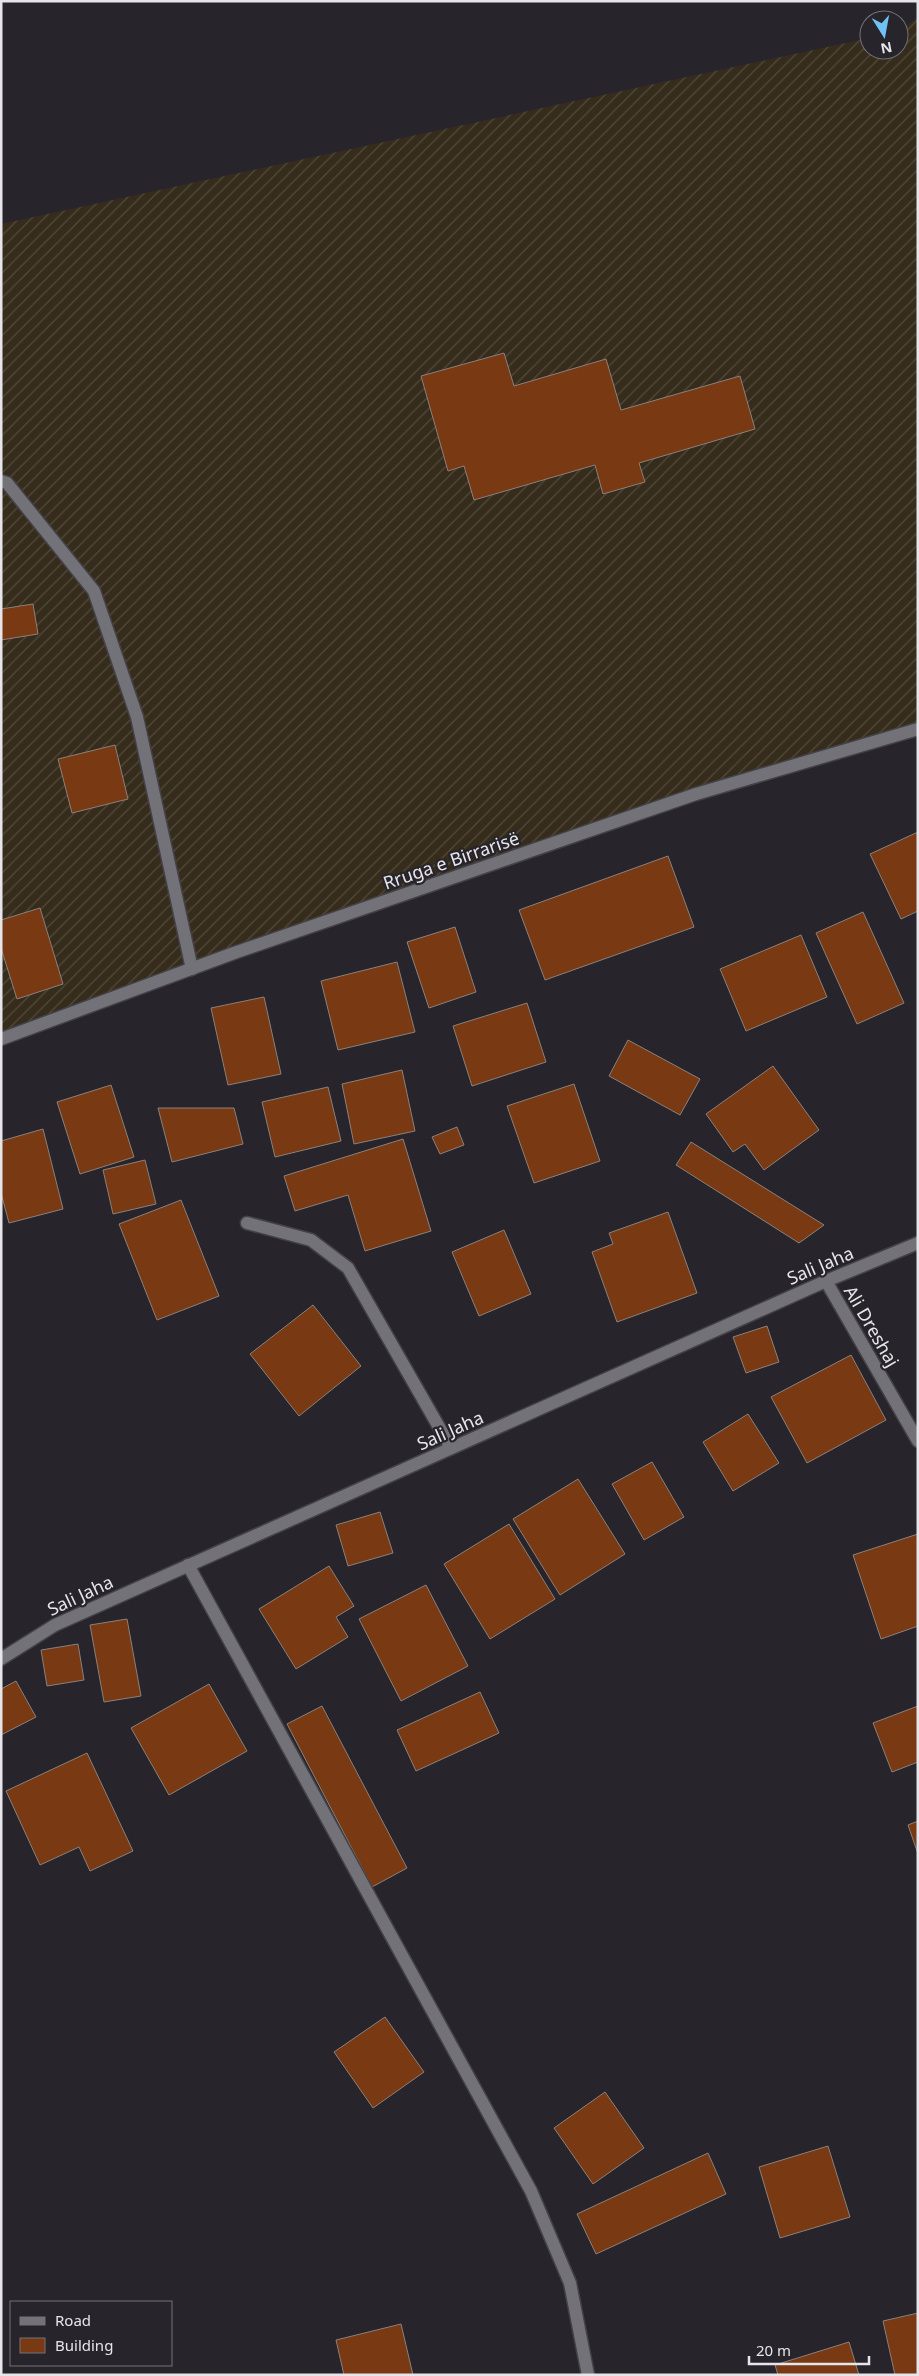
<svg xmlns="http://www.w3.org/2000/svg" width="919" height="2376" font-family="'Noto Sans',sans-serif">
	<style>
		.industrial { fill: url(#industrial-furrows) }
		.building { fill: #793913; stroke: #89817d }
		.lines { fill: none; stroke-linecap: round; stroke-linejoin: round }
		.lane-casing { stroke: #434247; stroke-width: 15 }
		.street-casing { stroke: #434247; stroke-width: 15 }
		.secondary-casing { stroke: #434247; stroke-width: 15 }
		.lane { stroke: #747279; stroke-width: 12 }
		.street { stroke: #747279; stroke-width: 12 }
		.secondary { stroke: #747279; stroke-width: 12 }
		.labels { text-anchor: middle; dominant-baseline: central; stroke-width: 4.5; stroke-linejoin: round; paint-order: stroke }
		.street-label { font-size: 18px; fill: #e6e5e9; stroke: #27252b }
	</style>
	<defs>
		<pattern id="industrial-furrows" width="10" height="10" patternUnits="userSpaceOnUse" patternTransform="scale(1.25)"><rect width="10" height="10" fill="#362c1c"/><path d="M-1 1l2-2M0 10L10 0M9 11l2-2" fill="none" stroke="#534a3d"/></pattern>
	</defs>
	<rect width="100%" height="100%" fill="#27252b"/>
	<!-- industrial -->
	<path class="industrial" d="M918,17V729L696,794L1,1040V224L869,38V50H899V32Z"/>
	<!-- building -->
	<path class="building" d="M504,353L514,386L606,359L621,410L740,376L755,429L639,463L645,482L603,494L595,465L474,500L464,466L448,471L421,376Z
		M33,604L38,634L1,640V609Z
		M115,745L128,799L72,813L58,759Z
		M918,832V911L901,919L870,854Z
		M668,856L694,927L545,980L519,910Z
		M40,908L63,984L17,999L1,948V920Z
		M863,912L904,1003L857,1024L816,933Z
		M455,927L476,992L429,1008L407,942Z
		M801,935L827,997L746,1031L720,969Z
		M397,962L415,1032L338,1050L321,981Z
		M264,997L281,1074L228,1085L211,1008Z
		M527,1003L546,1062L472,1086L453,1026Z
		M628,1040L700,1079L680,1115L609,1076Z
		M773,1066L819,1130L764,1170L745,1144L733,1152L706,1114Z
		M402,1070L415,1131L354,1144L342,1084Z
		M574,1084L600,1161L534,1183L507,1106Z
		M111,1085L134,1157L80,1174L57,1102Z
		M328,1087L341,1141L275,1157L262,1102Z
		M158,1108H234L243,1144L172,1162Z
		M457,1127L464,1145L440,1154L432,1137Z
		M43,1129L63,1209L9,1223L1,1193V1141Z
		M403,1139L431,1231L365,1251L348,1195L295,1211L284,1176Z
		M691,1142L824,1225L799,1243L676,1165Z
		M145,1160L156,1204L113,1214L103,1170Z
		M181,1200L219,1296L157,1320L119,1224Z
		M668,1212L697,1293L617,1322L592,1252L613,1244L609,1233Z
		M504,1230L531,1294L479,1316L452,1252Z
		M313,1305L361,1366L299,1416L250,1354Z
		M767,1326L779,1362L746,1373L733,1337Z
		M851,1355L886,1420L807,1463L771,1397Z
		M748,1414L779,1463L733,1491L703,1442Z
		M652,1462L684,1517L644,1540L612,1484Z
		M578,1479L625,1554L560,1595L513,1519Z
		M380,1512L393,1553L348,1566L336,1525Z
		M509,1524L555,1599L490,1639L444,1564Z
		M918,1534V1626L881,1639L853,1555Z
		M329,1566L354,1606L336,1617L348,1637L296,1669L259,1609Z
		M426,1585L468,1666L401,1701L359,1619Z
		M127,1619L141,1696L104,1702L90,1625Z
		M78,1644L84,1680L47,1686L41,1650Z
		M16,1681L36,1717L1,1735V1689Z
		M209,1684L247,1751L169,1795L131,1728Z
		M480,1692L499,1733L416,1771L397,1730Z
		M322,1706L407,1868L372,1887L287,1724Z
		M918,1706V1762L892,1772L873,1723Z
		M87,1753L133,1851L90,1871L79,1847L40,1865L6,1791Z
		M918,1821V1854L908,1825Z
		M385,2017L424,2072L373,2108L334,2052Z
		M605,2092L644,2148L593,2184L554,2128Z
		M828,2146L850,2217L780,2238L759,2167Z
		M708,2153L726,2194L596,2254L577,2214Z
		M918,2313V2375H895L883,2321Z
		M401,2324L413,2375H344L336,2340Z
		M849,2342L859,2375H778L775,2365Z"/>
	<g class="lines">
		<!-- lane casing -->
		<g class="lane-casing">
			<path id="lane" d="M1,481L7,483L94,591L137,717L192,969
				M247,1223L311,1240L348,1268L451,1448
				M188,1565L531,2191L570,2283L588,2375"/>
		</g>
		<!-- street casing -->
		<g class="street-casing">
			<path id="street" d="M826,1281L918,1441
				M1,1659L55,1625L826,1281L918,1243"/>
		</g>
		<!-- secondary casing -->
		<g class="secondary-casing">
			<path id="secondary" d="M1,1039L234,953L696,794L918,729"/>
		</g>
		<!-- lane -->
		<use href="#lane" class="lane"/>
		<!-- street -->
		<use href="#street" class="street"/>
		<!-- secondary -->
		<use href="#secondary" class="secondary"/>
	</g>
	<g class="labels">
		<!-- street labels -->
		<g class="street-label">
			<text transform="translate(451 860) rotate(-19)">Rruga e Birrarisë</text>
			<text transform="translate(820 1265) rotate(-23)">Sali Jaha</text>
			<text transform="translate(872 1326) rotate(60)">Ali Dreshaj</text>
			<text transform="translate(450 1430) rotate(-24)">Sali Jaha</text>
			<text transform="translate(80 1595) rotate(-25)">Sali Jaha</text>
		</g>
	</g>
	<!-- border -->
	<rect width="919" height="2376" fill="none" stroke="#e6e5e9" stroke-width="5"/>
	<!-- legend -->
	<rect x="10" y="2301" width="162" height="65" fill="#27252b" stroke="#737277"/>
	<rect x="20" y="2317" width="25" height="8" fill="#747279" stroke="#737277"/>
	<text x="55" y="2326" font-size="15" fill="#e6e5e9">Road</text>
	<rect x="20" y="2338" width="25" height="15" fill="#793913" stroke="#737277"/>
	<text x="55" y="2351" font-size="15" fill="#e6e5e9">Building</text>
	<!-- north arrow -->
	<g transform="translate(884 35) rotate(169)"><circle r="24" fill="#27252b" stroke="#737277"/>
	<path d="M0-4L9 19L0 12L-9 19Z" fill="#6fc2f4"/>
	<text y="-8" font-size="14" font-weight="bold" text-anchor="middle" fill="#e6e5e9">N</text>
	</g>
	<!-- scale -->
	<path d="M749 2356v8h120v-8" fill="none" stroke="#e6e5e9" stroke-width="2.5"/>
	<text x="756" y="2356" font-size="15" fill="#e6e5e9" stroke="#27252b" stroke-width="4" paint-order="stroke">20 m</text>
</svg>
